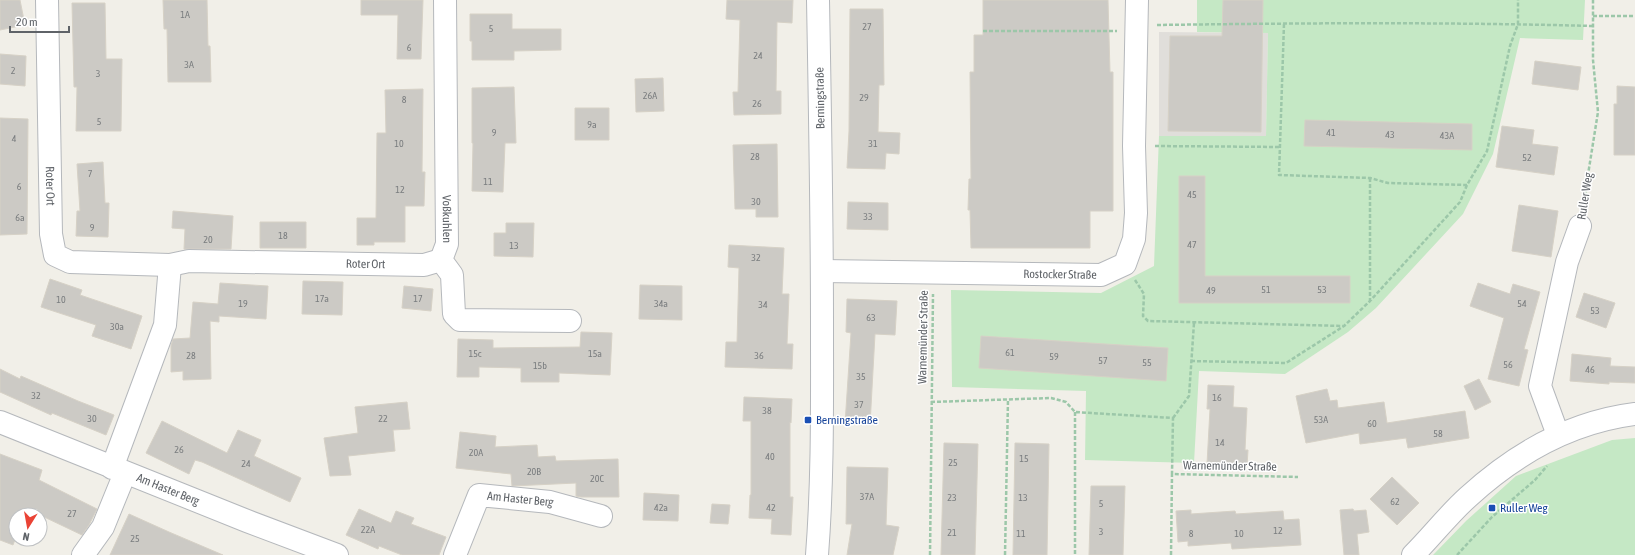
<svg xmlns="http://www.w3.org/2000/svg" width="1635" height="555" font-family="'Asap Condensed',sans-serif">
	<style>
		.industrial { fill: #e0deda }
		.green { fill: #c5e8c5 }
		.building { fill: #cccac5; stroke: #d6d1c6 }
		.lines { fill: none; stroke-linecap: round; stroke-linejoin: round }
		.minor-casing { stroke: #b5b8bc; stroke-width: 24 }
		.path { stroke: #9cc7a9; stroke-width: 2.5; stroke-dasharray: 4 2; stroke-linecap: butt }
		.minor { stroke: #fff; stroke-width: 22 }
		.transit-dot { fill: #1a4fb4; stroke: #fff; stroke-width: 1.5 }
		.labels { text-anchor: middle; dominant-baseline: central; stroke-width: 3; stroke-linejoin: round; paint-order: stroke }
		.number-label { font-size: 10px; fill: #7a7d7f }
		.street-label { font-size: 12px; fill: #5f6368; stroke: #fff }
		.transit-label { font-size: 12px; fill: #164399; stroke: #fff; text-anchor: start }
	</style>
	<rect width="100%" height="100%" fill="#f1efe8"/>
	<!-- industrial -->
	<path class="industrial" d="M1159,32L1268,33L1266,136H1159Z"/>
	<!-- green -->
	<path class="green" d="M1197,0H1585L1583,40L1520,38L1493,154L1463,214L1376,308L1348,332L1285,374L1199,371L1194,463L1085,460L1086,391L952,387L951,290L1101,293L1154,266L1159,136H1266L1268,33L1197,32Z
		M1635,438V555H1433L1466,521L1516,476L1612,440Z"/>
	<!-- building -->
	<path class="building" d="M0,0H20L25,25L0,30Z
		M163,0H207L208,46H210L211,82H168L167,29H164Z
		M361,0H423L421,59H397L398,15H361Z
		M727,0H793L792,23L777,22L776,91H781V114L734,115L733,92H738L740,20L726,19Z
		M983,0H1108L1110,72H1113V211H1090V248H971L970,210H968L969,179H971L970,72H974V35H983Z
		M1223,0H1263L1261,132L1168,131L1170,36H1222Z
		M72,3H105L106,59H122L121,131H76L77,87H74Z
		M850,9H883L884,85H879L878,132L900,133L899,154L886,153L885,169L847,168L849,131Z
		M470,14H512V29H561V50L514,51V60H472V41H470Z
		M0,54L26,56L25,86L0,84Z
		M1535,61L1581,67L1578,90L1532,84Z
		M663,78L664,111L636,112L635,79Z
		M1617,86L1635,87V155H1614V104H1617Z
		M514,87L516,143H505L503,192L472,191L473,143H472V88Z
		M423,89L422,172H425L424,206H405V242H374V245H357V218H376L377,133H386L385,90Z
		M575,108H609V140H575Z
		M0,118L28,119L27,234L0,235Z
		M1305,120L1472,124V150L1304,146Z
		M1502,126L1534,130L1532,144L1558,147L1554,175L1496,167Z
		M777,144L778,217H756V209H735L733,145Z
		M103,162L105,203H109L108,237L76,236L77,211H80L77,164Z
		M1179,176H1205V276H1350V303H1179Z
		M848,202L888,203V230L847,229Z
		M1519,205L1558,211L1551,257L1512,251Z
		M173,211L233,216L231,249H184L185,229L172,228Z
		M260,222H306V248H260Z
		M506,223H534L533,257L494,256V233H506Z
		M729,245L784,248L782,294H789L787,344H793L792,369L725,367L726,342H737L739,268L728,267Z
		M50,279L82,290L80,295L142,316L131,349L92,336L96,325L41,307Z
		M303,281L343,282L342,315L302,314Z
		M220,283L268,286L266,319L219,316V322L210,321L211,379L183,380V371L171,372V346L173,339L190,338L193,302L218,304Z
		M1478,283L1510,294L1513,284L1540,292L1524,349L1528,350L1519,386L1488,379L1504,318L1470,306Z
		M640,285L682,286V320L639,319Z
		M404,286L433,289L431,311L402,308Z
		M1584,293L1615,303L1606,328L1576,317Z
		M847,299L897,301L895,335L875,334L870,425L845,424L851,333L846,332Z
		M581,332L612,333L610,375L559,373V382H521V368L479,367V377H457L458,339L493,340V348L580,347Z
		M981,336L1168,348L1166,381L979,368Z
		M1572,354L1611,358L1610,366L1635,367V383L1609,382V384L1570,381Z
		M0,369L20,379L21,376L78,401L114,415L106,435L52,413L51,415L0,392Z
		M1479,379L1491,402L1475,410L1464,386Z
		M1208,385L1234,386L1233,407L1247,408L1245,450H1248L1247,466L1207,464L1210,409H1207Z
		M1327,389L1330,401L1337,400L1338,408L1384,402L1387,423L1465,411L1469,438L1408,448L1406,438L1360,444L1359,433L1306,443L1296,396Z
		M744,397L792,399L791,423L790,422V497H793L791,535L771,534L772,519L749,518L750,495H751V421H743Z
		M407,402L410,429L393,430L395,451L348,456L351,475L330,476L324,438L358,433L355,407Z
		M162,421L227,453L238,430L261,440L254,456L301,478L290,502L202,462L195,460L189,474L146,453Z
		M460,432L496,436L495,447L537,445L538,457L555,456L556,461L618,459L619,497H581L576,496V483L512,486L511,474L456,468Z
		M944,443L978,444L975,555H941Z
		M1015,443L1049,444L1047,555H1013Z
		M0,454L42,470L39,480L97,509L89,525L82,535L40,515H16V537L13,545L0,540Z
		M847,467L888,468L886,525L899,527L893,555H847L852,524H846Z
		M1392,477L1419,503L1397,525L1370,499Z
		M1091,486H1125L1123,555H1089Z
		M644,493L679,495L678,521L643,520Z
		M712,504L730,505L728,524L710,523Z
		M359,509L391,523L396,511L414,518L411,524L446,537L439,555H402L379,546L378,549L346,535Z
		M1353,509L1354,511L1366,510L1369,532L1357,534L1359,555H1344L1340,510Z
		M1191,510V514L1235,511L1236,514L1283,511L1284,520L1299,519L1301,545L1232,549L1231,543L1188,546V541L1178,542L1176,511Z
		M129,514L169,532L223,555H110Z"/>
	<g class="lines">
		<!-- minor casing -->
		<g class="minor-casing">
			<g id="minor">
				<path id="s1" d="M47,0L51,234L55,255L70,262L170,265L189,261L424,265L441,260"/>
				<path id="s2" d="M445,0L447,244L441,260L452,275L454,314L460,320L570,321"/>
				<path id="s3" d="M822,271L1101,275L1125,264L1134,239L1136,213L1134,146L1137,0"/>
				<path id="s4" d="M0,422L247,521L337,555"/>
				<path d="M1558,435L1540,386L1567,262L1580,226"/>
				<path d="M112,468L165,325L170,265"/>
				<path d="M83,555L103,527L125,473"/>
				<path id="s5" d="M455,555L479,495L550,502L601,516"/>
				<path d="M817,555C823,478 822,400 822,323C822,215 820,108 818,0"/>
				<path d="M1413,555C1432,536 1448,515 1468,497C1515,454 1571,422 1635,414"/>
			</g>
		</g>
		<!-- path -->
		<path class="path" d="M1593,16H1635
			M1284,24L1279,175L1370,178L1388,183L1467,185
			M1157,25C1302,23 1447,22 1593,26
			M983,31H1117
			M1155,146L1280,147
			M1370,178V301
			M1583,206L1598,112L1593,60V0
			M1135,280L1144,294L1143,316L1148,321L1343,326
			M1191,361L1286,363L1344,326L1370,301L1460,202L1467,185L1487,151L1510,46L1518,24V0
			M931,402L1051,398L1066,402L1075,412L1173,418L1172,474L1298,477
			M1075,412V555
			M1173,418L1189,396L1194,323
			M930,555L933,294
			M1005,555L1008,399
			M1171,555L1172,474
			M1457,555L1492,517L1535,480L1547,466"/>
		<!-- minor -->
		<use href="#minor" class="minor"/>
	</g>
	<!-- markers -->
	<g class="transit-dot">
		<rect x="804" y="416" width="8" height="8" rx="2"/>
		<rect x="1488" y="504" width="8" height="8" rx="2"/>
	</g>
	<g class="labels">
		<!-- number labels -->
		<g class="number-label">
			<text x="185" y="14">1A</text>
			<text x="867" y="26">27</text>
			<text x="491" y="28">5</text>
			<text x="409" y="47">6</text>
			<text x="758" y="55">24</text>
			<text x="189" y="64">3A</text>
			<text x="13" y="70">2</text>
			<text x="98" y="73">3</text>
			<text x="650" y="95">26A</text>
			<text x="864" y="97">29</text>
			<text x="404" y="99">8</text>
			<text x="757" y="103">26</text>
			<text x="99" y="121">5</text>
			<text x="592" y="124">9a</text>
			<text x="494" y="132">9</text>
			<text x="1331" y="132">41</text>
			<text x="1390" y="134">43</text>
			<text x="1447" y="135">43A</text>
			<text x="14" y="138">4</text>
			<text x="399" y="143">10</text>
			<text x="873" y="143">31</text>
			<text x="755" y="156">28</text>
			<text x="1527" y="157">52</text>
			<text x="90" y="173">7</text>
			<text x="488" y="181">11</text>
			<text x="19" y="186">6</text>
			<text x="400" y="189">12</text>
			<text x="1192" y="194">45</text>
			<text x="756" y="201">30</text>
			<text x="868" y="216">33</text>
			<text x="20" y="217">6a</text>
			<text x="92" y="227">9</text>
			<text x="283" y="235">18</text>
			<text x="208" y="239">20</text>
			<text x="1192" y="244">47</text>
			<text x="514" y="245">13</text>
			<text x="756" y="257">32</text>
			<text x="1266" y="289">51</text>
			<text x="1322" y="289">53</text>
			<text x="1211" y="290">49</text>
			<text x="322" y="298">17a</text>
			<text x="418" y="298">17</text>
			<text x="61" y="299">10</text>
			<text x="243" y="303">19</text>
			<text x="661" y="303">34a</text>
			<text x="1522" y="303">54</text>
			<text x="763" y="304">34</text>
			<text x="1595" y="310">53</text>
			<text x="871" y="317">63</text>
			<text x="117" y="326">30a</text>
			<text x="1010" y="352">61</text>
			<text x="475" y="353">15c</text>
			<text x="595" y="353">15a</text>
			<text x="191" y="355">28</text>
			<text x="759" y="355">36</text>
			<text x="1054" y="356">59</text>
			<text x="1103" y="360">57</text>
			<text x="1147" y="362">55</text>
			<text x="1508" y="364">56</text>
			<text x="540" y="365">15b</text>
			<text x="1590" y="369">46</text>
			<text x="861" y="376">35</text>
			<text x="36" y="395">32</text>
			<text x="1217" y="397">16</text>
			<text x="859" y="404">37</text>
			<text x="767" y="410">38</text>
			<text x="92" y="418">30</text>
			<text x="383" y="418">22</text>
			<text x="1321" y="419">53A</text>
			<text x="1372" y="423">60</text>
			<text x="1438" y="433">58</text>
			<text x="1220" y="442">14</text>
			<text x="179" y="449">26</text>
			<text x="476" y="452">20A</text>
			<text x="770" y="456">40</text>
			<text x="1024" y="458">15</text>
			<text x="953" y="462">25</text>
			<text x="246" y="463">24</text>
			<text x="534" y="471">20B</text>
			<text x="597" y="478">20C</text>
			<text x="867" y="496">37A</text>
			<text x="952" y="497">23</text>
			<text x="1023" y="497">13</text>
			<text x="1395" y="501">62</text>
			<text x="1101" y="503">5</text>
			<text x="661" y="507">42a</text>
			<text x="771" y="507">42</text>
			<text x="72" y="513">27</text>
			<text x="368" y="529">22A</text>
			<text x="1278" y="530">12</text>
			<text x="1101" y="531">3</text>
			<text x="952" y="532">21</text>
			<text x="1021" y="533">11</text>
			<text x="1191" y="533">8</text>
			<text x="1239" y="533">10</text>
			<text x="135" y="538">25</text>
		</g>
		<!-- street labels -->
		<g class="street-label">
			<text transform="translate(820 98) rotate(-91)">Berningstraße</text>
			<text stroke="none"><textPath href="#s1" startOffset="186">Roter Ort</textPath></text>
			<text transform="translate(1585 196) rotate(-81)">Ruller Weg</text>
			<text stroke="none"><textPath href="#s2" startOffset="219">Voßkuhlen</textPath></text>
			<text stroke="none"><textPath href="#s1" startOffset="568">Roter Ort</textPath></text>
			<text stroke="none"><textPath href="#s3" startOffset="238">Rostocker Straße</textPath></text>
			<text transform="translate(923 337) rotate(-89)">Warnemünder Straße</text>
			<text transform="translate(1230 466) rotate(1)">Warnemünder Straße</text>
			<text stroke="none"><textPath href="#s4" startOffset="181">Am Haster Berg</textPath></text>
			<text stroke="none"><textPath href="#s5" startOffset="106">Am Haster Berg</textPath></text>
		</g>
		<!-- transit labels -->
		<g class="transit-label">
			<text x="816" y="420">Berningstraße</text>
			<text x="1500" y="508">Ruller Weg</text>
		</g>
	</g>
	<!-- north arrow -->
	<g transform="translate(28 527) rotate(191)"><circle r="19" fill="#ffffff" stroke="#bfc1c3"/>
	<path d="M0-3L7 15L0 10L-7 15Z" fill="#ea4335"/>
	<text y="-6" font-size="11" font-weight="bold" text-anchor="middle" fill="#5f6368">N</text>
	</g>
	<!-- scale -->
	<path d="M10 26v6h59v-6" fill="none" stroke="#5f6368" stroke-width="2"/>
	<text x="16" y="26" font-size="12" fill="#5f6368" stroke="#ffffff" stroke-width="3" paint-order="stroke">20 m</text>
</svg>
